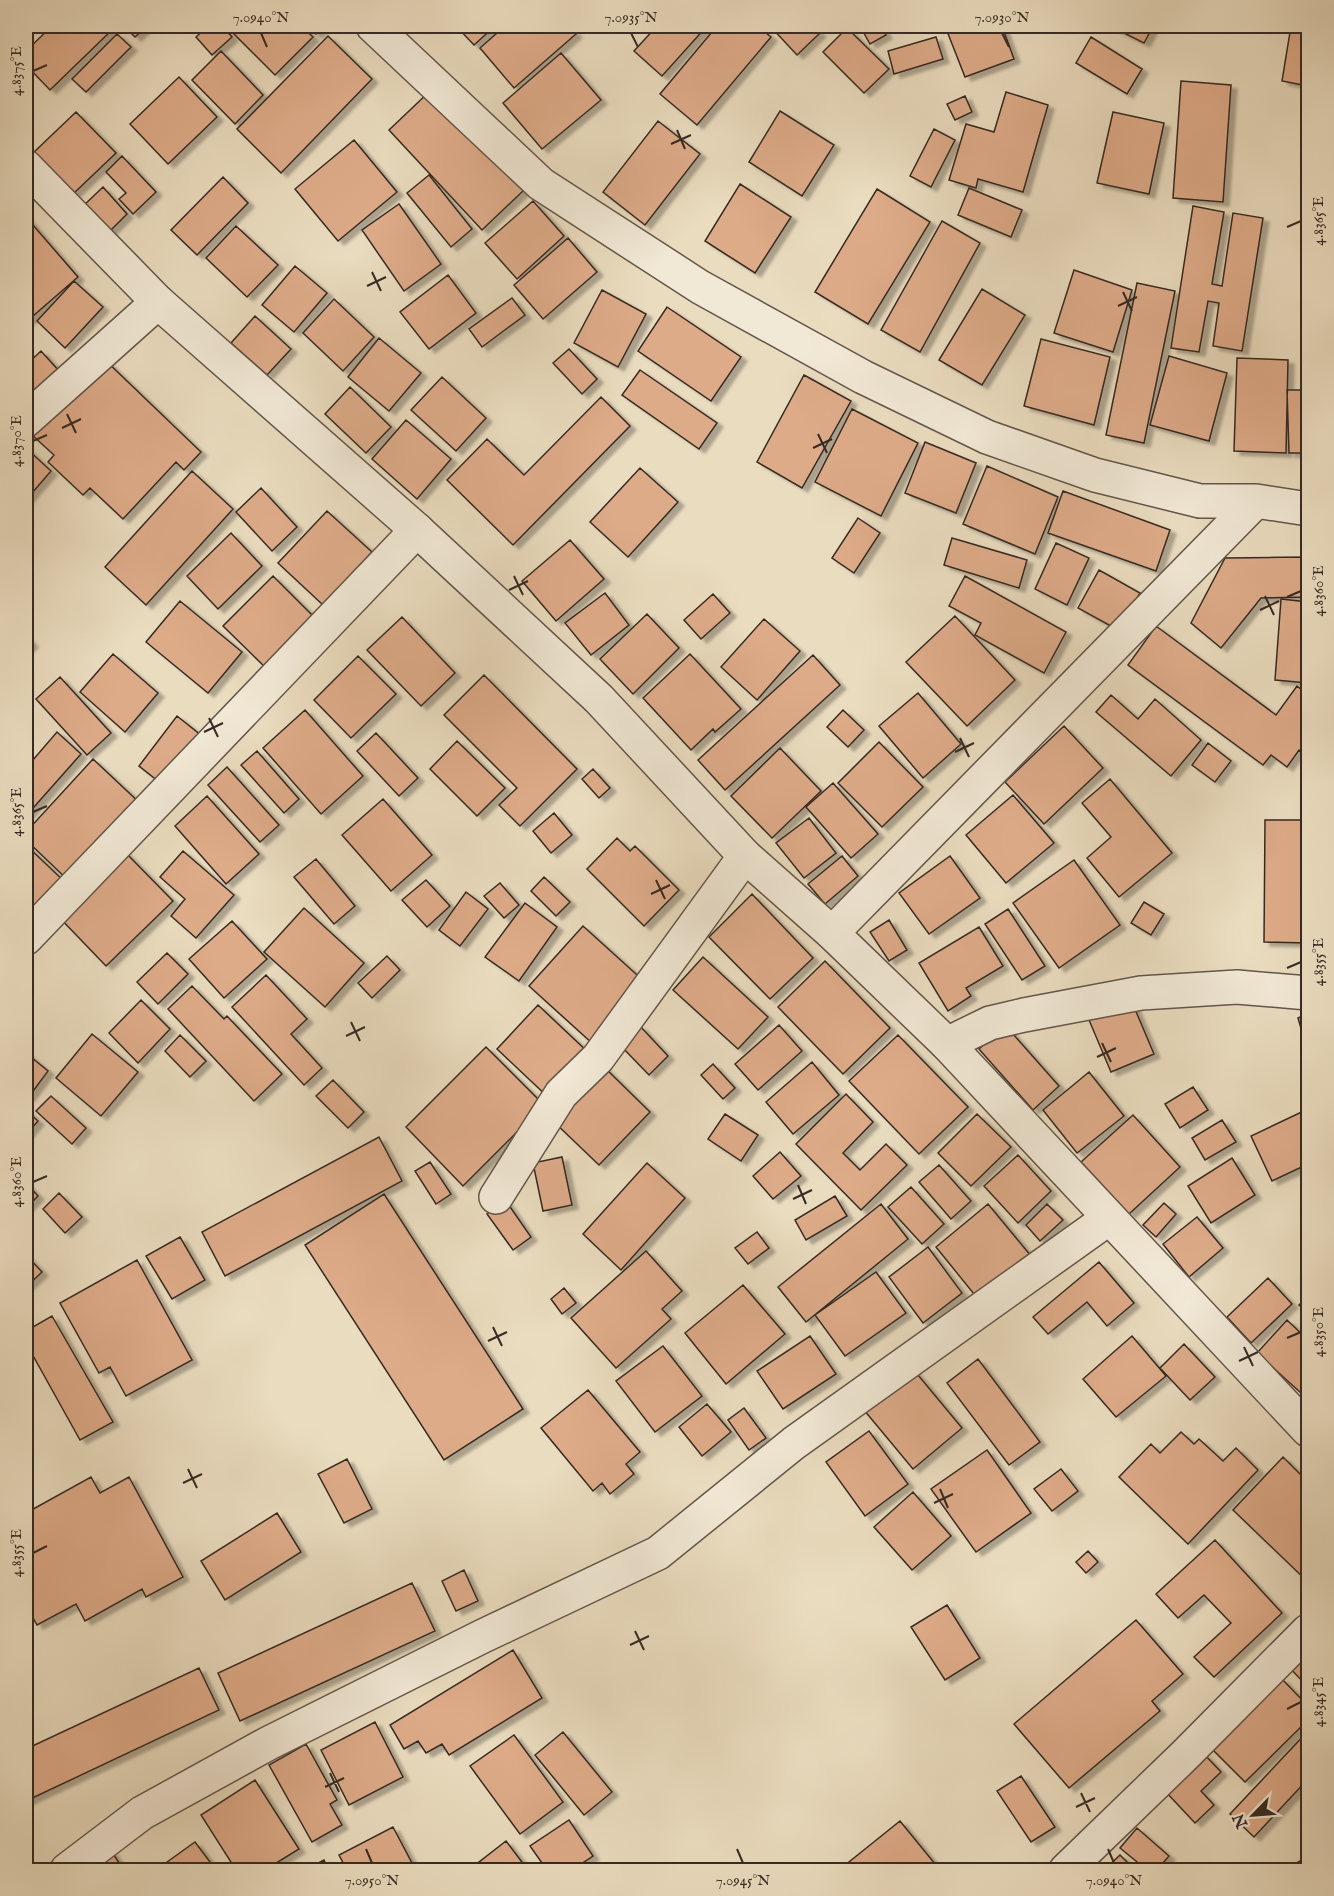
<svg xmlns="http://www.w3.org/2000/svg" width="1334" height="1896" font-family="'IM FELL English',serif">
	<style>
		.building { fill: #deab89; stroke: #362a24; stroke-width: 1.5; filter: url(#shadow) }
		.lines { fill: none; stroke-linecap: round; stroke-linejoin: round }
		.minor-casing { stroke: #63564b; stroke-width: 36 }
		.tertiary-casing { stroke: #63564b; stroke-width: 36 }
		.minor { stroke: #f1e8d5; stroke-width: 33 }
		.tertiary { stroke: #f1e8d5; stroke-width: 33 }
		.ticks { fill: none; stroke: #362a24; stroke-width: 2 }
		.neatline { fill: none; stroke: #362a24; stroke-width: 2 }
		.ticks-label { font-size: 15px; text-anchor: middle; fill: #362a24 }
	</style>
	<defs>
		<filter id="shadow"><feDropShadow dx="6" dy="4" stdDeviation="1.5" flood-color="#0004"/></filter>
	</defs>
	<rect width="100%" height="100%" fill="#eadcbf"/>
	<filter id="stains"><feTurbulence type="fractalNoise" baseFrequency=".00333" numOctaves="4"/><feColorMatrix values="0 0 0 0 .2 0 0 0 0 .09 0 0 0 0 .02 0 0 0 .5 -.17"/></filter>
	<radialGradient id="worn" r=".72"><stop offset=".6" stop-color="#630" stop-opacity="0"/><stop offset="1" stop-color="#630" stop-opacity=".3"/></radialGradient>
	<!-- building -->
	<path class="building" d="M52,26H116L50,90L26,65V51Z
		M124,26H147L135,37Z
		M208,26H222L232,37L212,55L196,37Z
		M239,26H301L313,37L275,75L232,32Z
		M307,26H325L316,34Z
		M456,26H495L474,45Z
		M505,26H568L576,34L514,88L480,48Z
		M657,26H707L662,76L634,51Z
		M717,26H757L771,37L697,125L660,94Z
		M770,26H813L820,33L797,55Z
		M860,26H881L886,35L870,44Z
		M945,26H1002L1014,59L965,77Z
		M1110,26H1153L1144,43Z
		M1291,26H1308V86L1282,81Z
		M847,28L889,69L864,93L823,52Z
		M117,34L131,47L86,92L72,79Z
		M328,36L372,79L281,173L237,129Z
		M936,37L943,59L894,74L888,51Z
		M1091,37L1142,69L1127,94L1076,63Z
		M221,51L263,95L235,124L192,80Z
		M561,53L601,100L542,149L503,103Z
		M179,77L217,117L168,164L130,124Z
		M1181,81L1231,85L1223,202L1173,198Z
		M430,91L524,190L482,230L389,130Z
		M1006,92L1048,105L1023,192L978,179L976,188L949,180L966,124L994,132Z
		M965,96L972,112L955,120L947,104Z
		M1305,107H1308V137L1301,136Z
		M780,111L834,145L802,196L749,162Z
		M76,112L116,153L72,195L32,154Z
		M1113,112L1164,123L1149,194L1097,183Z
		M658,121L700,154L645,225L603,192Z
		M934,129L955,140L931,187L910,176Z
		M354,140L397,192L338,241L295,189Z
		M122,156L156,192L133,214L119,199L126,193L106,172Z
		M429,175L472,229L451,247L407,193Z
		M223,177L248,203L197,255L171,230Z
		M740,184L791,217L755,273L705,241Z
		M103,187L127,214L106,235L81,208Z
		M969,188L1022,210L1011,237L958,215Z
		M877,189L930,222L868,324L815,292Z
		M533,201L564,236L517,279L485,243Z
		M399,204L441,264L404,291L362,230Z
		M1193,206L1224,212L1212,284L1222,286L1233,213L1263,218L1242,351L1213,346L1219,303L1208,301L1199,352L1171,348Z
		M26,217L78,277L26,322Z
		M942,221L980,243L920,352L881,330Z
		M236,226L278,265L247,297L206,258Z
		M568,238L597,272L543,319L514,285Z
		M295,266L327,293L294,332L262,305Z
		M1074,270L1132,290L1113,352L1054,333Z
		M448,275L476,313L429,349L400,312Z
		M74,281L103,307L65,348L37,321Z
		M1137,283L1175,291L1144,443L1106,435Z
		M1308,284V375L1303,374Z
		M982,289L1025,315L982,385L939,360Z
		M602,290L646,314L618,367L574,343Z
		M512,298L525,315L482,347L469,329Z
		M334,299L374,337L343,371L303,333Z
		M667,307L741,357L711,401L638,351Z
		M255,316L291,349L267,375L231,343Z
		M379,338L421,373L389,411L348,377Z
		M1041,339L1110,357L1094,425L1024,406Z
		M569,349L597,379L582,394L553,363Z
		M41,351L60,372L37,394L32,388L26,394V365Z
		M1169,356L1227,373L1209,441L1150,425Z
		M103,358L201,452L184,470L176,462L123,519L90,488L83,495L48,462L54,455L31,434Z
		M1237,358L1288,360L1286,453L1234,451Z
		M640,370L717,423L699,449L622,395Z
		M804,375L851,401L802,488L757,462Z
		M442,377L486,418L456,451L411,410Z
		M350,387L391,427L366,453L325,414Z
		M1287,390H1308V453H1289Z
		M601,397L630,426L513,545L447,480L487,439L524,475Z
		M852,409L918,443L881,516L815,482Z
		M406,420L451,459L417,499L372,459Z
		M925,442L976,463L956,513L905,493Z
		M26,448L51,471L26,500Z
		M987,466L1058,497L1035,554L963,524Z
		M640,468L678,502L628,557L590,522Z
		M192,471L233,509L146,605L105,567Z
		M261,488L297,527L272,551L236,512Z
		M1063,491L1170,530L1156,571L1048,533Z
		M327,511L372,552L323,605L278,563Z
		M858,518L880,533L854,573L832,558Z
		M231,533L262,566L218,609L187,576Z
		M952,538L1027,560L1019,588L944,565Z
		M570,540L604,579L556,621L522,581Z
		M1056,543L1089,558L1067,605L1035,589Z
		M1308,557V597L1261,598L1221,648L1191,623L1225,558Z
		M1099,570L1140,593L1118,630L1078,608Z
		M273,576L317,620L268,670L223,626Z
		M965,576L1066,632L1044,673L975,635L981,623L949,606Z
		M605,593L629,625L591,655L565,623Z
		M713,594L730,613L701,639L684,620Z
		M1281,599L1308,602V683L1275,680Z
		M180,601L242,652L208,693L146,642Z
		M647,614L679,648L633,694L600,659Z
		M955,616L1015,680L967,726L906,662Z
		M402,617L455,673L421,706L367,650Z
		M764,619L800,651L757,700L721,667Z
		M1156,626L1276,715L1297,686L1308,695V757L1299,750L1287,767L1271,755L1263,765L1128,665Z
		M26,637L32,643L26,650Z
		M113,654L158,693L125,732L80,692Z
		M690,654L741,709L715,732L713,729L691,750L643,698Z
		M813,655L840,685L725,790L698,760Z
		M358,656L396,694L351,738L314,700Z
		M484,675L577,769L520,826L499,805L517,788L444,715Z
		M60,677L111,733L87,755L36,699Z
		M918,693L961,744L923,778L879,726Z
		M1111,695L1138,719L1155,699L1201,740L1171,776L1096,712Z
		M305,710L363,776L321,814L263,748Z
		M843,710L864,730L848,747L827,727Z
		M177,716L202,736L168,789L139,766Z
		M1064,726L1103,768L1044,824L1005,782Z
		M57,732L81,754L26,816V768Z
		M376,733L418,778L399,796L357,751Z
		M457,741L505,788L477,816L430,769Z
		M879,742L923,787L882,827L838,783Z
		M1208,743L1231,761L1215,782L1192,765Z
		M780,748L821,791L772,838L731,796Z
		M257,751L299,799L284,813L241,765Z
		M93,759L143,806L71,883L26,840V832Z
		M227,767L279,825L260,842L208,785Z
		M593,769L610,788L599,798L582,779Z
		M1110,779L1172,853L1119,897L1087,858L1111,837L1082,803Z
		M833,783L878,834L851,858L806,807Z
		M1013,795L1054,843L1006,883L966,835Z
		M207,796L259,854L226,884L175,826Z
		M383,799L432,855L391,891L342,835Z
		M554,813L572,835L551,853L533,831Z
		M809,818L836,853L804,878L776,843Z
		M1265,820H1308V943L1264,942Z
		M617,838L630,851L635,846L679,890L644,926L587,869Z
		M26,845L67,884L26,929Z
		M124,851L173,901L106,966L57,915Z
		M183,851L234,895L196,938L171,916L185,899L160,877Z
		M842,856L858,876L825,904L808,884Z
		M950,856L980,898L929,934L899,893Z
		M316,859L355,906L334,924L294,877Z
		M1074,860L1120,925L1059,968L1013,903Z
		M544,877L570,902L556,916L531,891Z
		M426,880L450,906L427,927L402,900Z
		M500,883L519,905L504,918L484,896Z
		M466,892L488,909L460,946L439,930Z
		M752,894L813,958L770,999L709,937Z
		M1144,902L1164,914L1151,935L1131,923Z
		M525,903L557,927L519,981L485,957Z
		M304,908L364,963L325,1007L264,952Z
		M1008,909L1045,966L1022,980L985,924Z
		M889,920L907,950L889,961L870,932Z
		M232,921L267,959L224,998L189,959Z
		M583,926L647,984L593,1044L529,986Z
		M979,927L1003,966L966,988L971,996L948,1011L919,963Z
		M167,953L188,974L158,1004L137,982Z
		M387,956L400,970L372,998L358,983Z
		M703,957L768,1017L738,1049L673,990Z
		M825,961L890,1028L843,1074L778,1007Z
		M266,975L307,1019L291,1034L322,1068L304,1085L232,1007Z
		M192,986L224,1019L227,1016L282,1074L254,1101L168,1009Z
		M141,1000L170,1029L138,1063L109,1033Z
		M1132,1002L1154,1054L1111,1072L1089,1020Z
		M538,1005L591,1055L550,1099L497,1049Z
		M1308,1014V1053L1298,1018Z
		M779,1025L802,1051L758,1090L735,1064Z
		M1005,1025L1059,1086L1033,1110L979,1049Z
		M640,1026L668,1056L649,1075L620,1045Z
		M92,1034L138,1072L101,1116L56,1078Z
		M180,1035L206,1061L190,1077L165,1051Z
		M898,1035L968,1107L919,1154L849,1081Z
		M486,1047L544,1105L463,1186L406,1127Z
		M26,1053L48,1071L28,1098L26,1096Z
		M812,1062L839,1095L793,1134L766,1102Z
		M713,1064L735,1088L723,1099L701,1075Z
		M602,1065L650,1112L599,1165L551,1119Z
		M1089,1072L1124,1116L1077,1153L1043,1110Z
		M333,1080L364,1112L348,1128L316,1096Z
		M1193,1087L1208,1110L1180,1128L1165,1104Z
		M846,1094L873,1122L843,1153L860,1170L886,1144L907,1165L861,1210L796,1144Z
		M51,1096L86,1128L72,1144L36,1111Z
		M1308,1109V1164L1272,1181L1251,1136Z
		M26,1110L38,1121L26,1135Z
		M725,1114L758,1135L741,1161L708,1139Z
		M977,1114L1011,1147L971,1186L938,1153Z
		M1133,1115L1180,1167L1129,1214L1081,1162Z
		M1222,1120L1236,1142L1205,1160L1192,1138Z
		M379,1137L402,1181L225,1276L202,1232Z
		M780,1152L801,1176L773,1199L753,1176Z
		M1018,1155L1051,1191L1018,1223L984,1186Z
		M562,1157L572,1205L543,1211L533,1163Z
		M1232,1158L1255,1195L1211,1223L1188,1186Z
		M430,1162L451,1194L436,1204L415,1171Z
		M647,1163L685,1198L621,1270L583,1234Z
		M939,1165L971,1201L951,1219L919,1182Z
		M26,1183L38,1196L26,1208Z
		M911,1187L944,1224L922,1244L888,1207Z
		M59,1193L82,1217L65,1233L43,1209Z
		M384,1194L523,1409L444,1460L305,1245Z
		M835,1196L847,1216L806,1240L795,1220Z
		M506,1201L531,1237L513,1250L487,1214Z
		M1164,1203L1176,1214L1156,1237L1143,1225Z
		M881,1204L908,1239L806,1322L778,1287Z
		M988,1204L1031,1256L978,1299L936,1247Z
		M1047,1204L1063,1220L1040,1241L1026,1225Z
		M1197,1217L1223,1248L1189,1277L1163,1244Z
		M757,1232L769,1248L748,1264L735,1248Z
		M180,1237L205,1280L172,1299L146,1256Z
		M928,1247L962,1293L923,1323L889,1277Z
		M646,1251L682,1291L662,1309L671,1319L616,1368L571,1318Z
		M26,1255L42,1272L26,1287Z
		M137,1260L192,1360L126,1396L110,1367L99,1373L60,1303Z
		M1099,1262L1134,1303L1107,1326L1087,1302L1048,1334L1033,1317Z
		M876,1272L906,1313L845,1356L815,1315Z
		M1268,1278L1292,1304L1251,1343L1227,1317Z
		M743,1285L785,1334L726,1384L685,1333Z
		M564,1288L576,1303L562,1314L551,1299Z
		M1308,1296V1314L1299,1305Z
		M52,1316L113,1422L80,1440L26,1343V1331Z
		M1287,1320L1308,1340V1384L1301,1393L1257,1353Z
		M810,1336L836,1374L783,1409L757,1371Z
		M1132,1336L1166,1376L1116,1417L1083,1379Z
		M1184,1344L1215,1377L1190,1400L1160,1368Z
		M663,1346L702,1396L655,1432L616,1381Z
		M978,1359L1040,1442L1009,1465L947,1383Z
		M913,1369L962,1428L913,1469L864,1410Z
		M588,1390L640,1452L626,1464L634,1474L610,1494L602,1483L593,1491L541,1428Z
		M707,1404L731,1432L702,1456L679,1427Z
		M744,1408L766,1438L749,1450L728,1420Z
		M869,1431L908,1484L865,1516L826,1462Z
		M1181,1432L1194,1444L1199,1439L1223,1461L1236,1448L1258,1470L1188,1544L1119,1477L1151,1444L1160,1453Z
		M987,1450L1031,1513L976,1552L931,1489Z
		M1283,1457L1308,1482V1582L1233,1510Z
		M347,1459L372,1509L344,1523L318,1474Z
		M1061,1469L1078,1491L1052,1511L1034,1489Z
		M91,1477L100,1493L129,1477L183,1577L146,1597L142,1589L85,1621L76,1604L37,1625L26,1605V1513Z
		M913,1492L951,1536L912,1570L874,1527Z
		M277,1513L301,1552L225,1600L201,1561Z
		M1215,1540L1282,1613L1214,1677L1194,1657L1231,1623L1204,1595L1178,1618L1156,1594Z
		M1088,1551L1098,1562L1086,1573L1076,1562Z
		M464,1570L478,1601L456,1611L442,1581Z
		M412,1583L435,1631L240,1721L218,1673Z
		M947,1605L980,1658L945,1680L911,1627Z
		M1136,1620L1183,1674L1152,1701L1160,1711L1069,1788L1014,1724Z
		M1308,1639V1687L1284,1662Z
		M513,1650L542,1698L449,1755L442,1744L426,1753L418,1741L404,1749L390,1725Z
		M199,1668L219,1710L26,1801V1749Z
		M1282,1679L1308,1706V1720L1245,1782L1211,1748Z
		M375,1722L403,1777L349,1805L321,1750Z
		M1308,1731V1779L1254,1837L1230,1814Z
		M563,1732L612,1792L584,1815L535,1755Z
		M514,1735L563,1802L520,1834L470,1766Z
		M306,1744L337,1800L330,1804L342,1825L312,1842L269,1765Z
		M1204,1754L1221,1772L1201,1791L1214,1805L1195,1823L1165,1791Z
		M1021,1776L1055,1827L1031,1842L997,1791Z
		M255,1780L299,1849L265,1870H236L201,1815Z
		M569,1820L593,1856L572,1870H547L530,1846Z
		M900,1821L940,1870H839Z
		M393,1827L413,1865L403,1870H347L339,1855Z
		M1137,1828L1169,1856L1157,1870H1147L1120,1848Z
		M506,1841L528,1870H477L474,1866Z
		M195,1842L216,1870H156Z
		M111,1851L124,1870H83Z
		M1120,1855L1135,1870H1104Z
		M1308,1856V1870H1285Z
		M324,1860L329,1870H305Z
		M599,1865L602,1870H588Z"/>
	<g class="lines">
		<!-- minor casing -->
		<g class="minor-casing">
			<path id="minor" d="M373,26L541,184L700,287L863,377L987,437L1095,475L1200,501H1256L1308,509
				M26,420L158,302
				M832,933L1256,501
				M26,938L417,530
				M947,1044L990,1023L1024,1015L1141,993L1237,987L1308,993
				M496,1197L561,1094L598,1058L745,856
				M67,1870L142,1813L269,1743L483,1636L658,1553L794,1443L1109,1218
				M1066,1870L1185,1755L1308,1631"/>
		</g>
		<!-- tertiary casing -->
		<g class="tertiary-casing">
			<path id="tertiary" d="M26,167L158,302L417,530L599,699L745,856L832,933L947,1044L1308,1430"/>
		</g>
		<!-- minor -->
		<use href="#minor" class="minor"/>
		<!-- tertiary -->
		<use href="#tertiary" class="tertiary"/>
	</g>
	<!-- ticks -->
	<path class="ticks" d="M261,33L267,47M631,33L638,47M1002,33L1009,47M33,71L47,65M677,130L685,149M671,144L691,135M1287,227L1301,221M372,272L381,291M367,286L386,277M1123,292L1132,311M1118,306L1137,297M67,414L76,433M62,428L81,419M818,434L827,453M33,441L47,435M813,448L832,439M514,576L523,595M509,590L528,581M1265,596L1274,615M1287,597L1301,591M1260,610L1279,601M209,718L218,737M204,732L223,723M960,738L969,757M955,752L974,743M33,812L47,806M656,880L665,899M651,894L670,885M1287,968L1301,962M351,1022L360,1041M346,1036L365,1027M1102,1043L1111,1062M1097,1057L1116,1048M33,1182L47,1176M798,1185L806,1204M793,1199L812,1190M493,1327L502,1346M1287,1338L1301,1332M488,1341L507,1332M1244,1347L1253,1366M1239,1361L1258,1352M188,1469L197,1488M183,1483L202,1474M940,1489L948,1508M934,1503L953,1494M33,1553L47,1546M635,1631L644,1650M630,1645L649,1636M1287,1709L1301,1702M330,1773L339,1792M325,1787L344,1778M1081,1793L1090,1812M1076,1807L1095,1798M366,1849L372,1863M737,1849L743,1863M1108,1849L1114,1863"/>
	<!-- margin -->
	<rect width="1334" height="1896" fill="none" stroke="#eadcbf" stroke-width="66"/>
	<!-- north arrow -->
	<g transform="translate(1253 1815) rotate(245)" stroke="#f1e8d5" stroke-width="4.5" paint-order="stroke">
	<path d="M0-4.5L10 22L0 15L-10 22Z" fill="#362a24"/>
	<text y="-9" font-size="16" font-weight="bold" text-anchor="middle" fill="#362a24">N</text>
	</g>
	<rect x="33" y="33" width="1268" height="1830" class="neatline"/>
	<g class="ticks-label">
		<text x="261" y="22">7.0940°N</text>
		<text x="631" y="22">7.0935°N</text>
		<text x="1002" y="22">7.0930°N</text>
		<text transform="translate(16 71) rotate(-90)" y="5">4.8375°E</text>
		<text transform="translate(1318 221) rotate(-90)" y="5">4.8365°E</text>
		<text transform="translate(16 441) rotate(-90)" y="5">4.8370°E</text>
		<text transform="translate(1318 591) rotate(-90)" y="5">4.8360°E</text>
		<text transform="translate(16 812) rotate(-90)" y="5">4.8365°E</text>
		<text transform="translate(1318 962) rotate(-90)" y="5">4.8355°E</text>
		<text transform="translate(16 1182) rotate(-90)" y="5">4.8360°E</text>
		<text transform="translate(1318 1332) rotate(-90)" y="5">4.8350°E</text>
		<text transform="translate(16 1553) rotate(-90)" y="5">4.8355°E</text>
		<text transform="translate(1318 1702) rotate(-90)" y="5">4.8345°E</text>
		<text x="372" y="1885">7.0950°N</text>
		<text x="743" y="1885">7.0945°N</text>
		<text x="1114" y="1885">7.0940°N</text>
	</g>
	<rect width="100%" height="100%" filter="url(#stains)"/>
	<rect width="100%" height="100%" fill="url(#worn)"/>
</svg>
